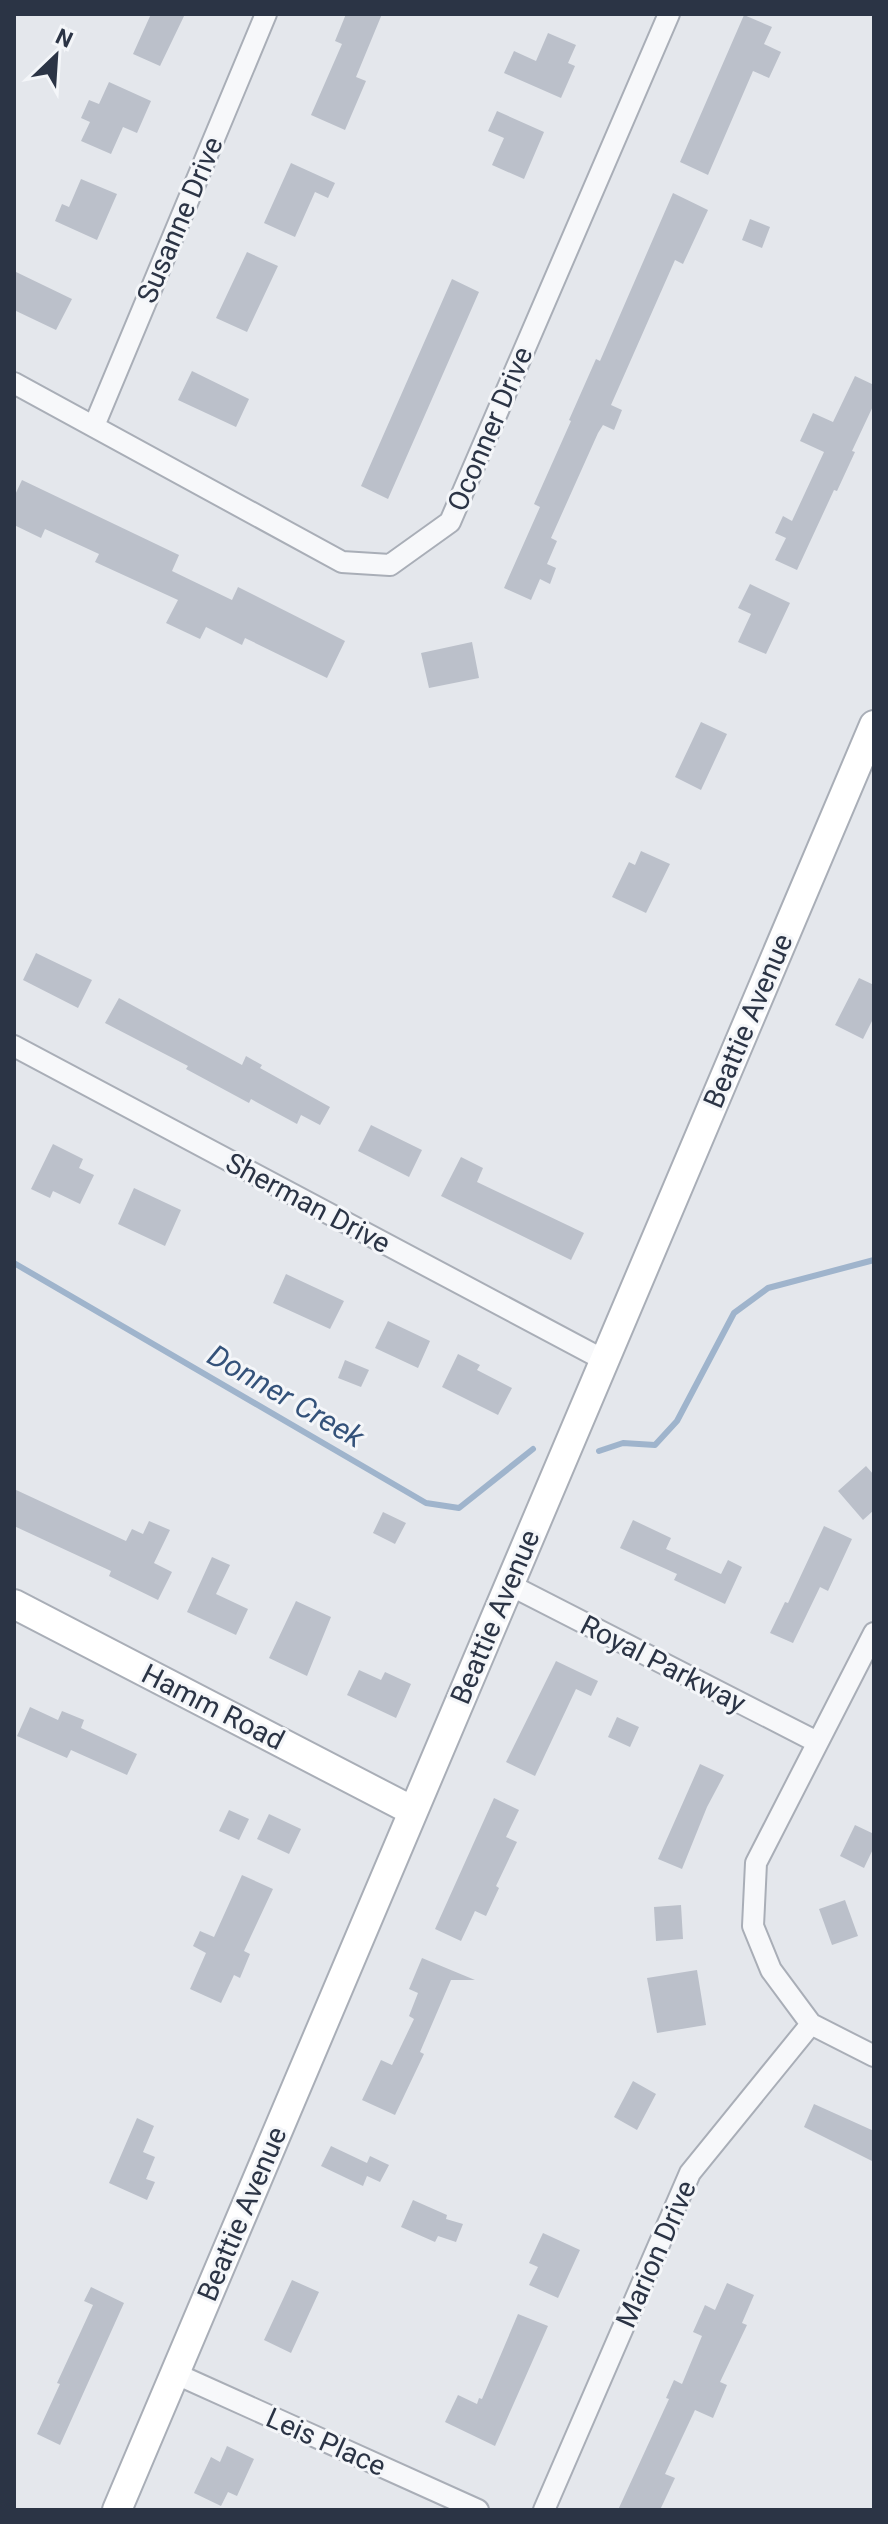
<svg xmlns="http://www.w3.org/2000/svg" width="888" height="2524" font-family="Roboto,sans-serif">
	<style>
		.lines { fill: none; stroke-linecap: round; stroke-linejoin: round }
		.stream { stroke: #9fb4cc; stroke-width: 6 }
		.building { fill: #bbc0ca }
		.street-casing { stroke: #a9aeb7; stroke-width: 24 }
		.secondary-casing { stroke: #a9aeb7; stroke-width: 32 }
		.street { stroke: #f7f8fa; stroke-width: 20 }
		.secondary { stroke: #fff; stroke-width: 28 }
		.labels { text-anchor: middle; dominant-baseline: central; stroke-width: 6; stroke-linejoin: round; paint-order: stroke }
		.street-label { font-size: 28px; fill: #2b3445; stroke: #f4f6f9 }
		.water-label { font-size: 30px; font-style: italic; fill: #34527a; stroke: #f4f6f9 }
	</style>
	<rect width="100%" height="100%" fill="#e4e7ec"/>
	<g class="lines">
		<!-- stream -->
		<path class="stream" d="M14,1263L426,1503L459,1508L533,1449
			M599,1451L623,1443L655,1445L677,1421L734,1313L768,1288L874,1260"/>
	</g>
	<!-- building -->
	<path class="building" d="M151,14H185L160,66L133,54Z
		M346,14H382L356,77L366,81L345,130L311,115L342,44L335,41Z
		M744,15L772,27L764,44L781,52L769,78L753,71L708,175L680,162Z
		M548,33L576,45L568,63L575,66L561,98L504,73L514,51L536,61Z
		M109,82L151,101L137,133L123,127L111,154L81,141L90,122L81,118L89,100L99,104Z
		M497,111L544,132L524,179L492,165L504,138L488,131Z
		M291,163L335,183L328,198L315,192L295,237L264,223Z
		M81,179L117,194L97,240L55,221L62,204L69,207Z
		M673,193L708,210L683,264L675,260L611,405L622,410L614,430L603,425L598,433L551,538L557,541L547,564L556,568L550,584L540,579L531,600L504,588L540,507L534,504L571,421L569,420L596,359L600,361Z
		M750,219L770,227L762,248L742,240Z
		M247,252L278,266L247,332L216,318Z
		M14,271L72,299L56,330L14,310Z
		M452,279L479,292L388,499L361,486Z
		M192,371L249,399L236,427L178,400Z
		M855,376L874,385V404L852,451L855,452L837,491L834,490L797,570L775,560L786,538L775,533L783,516L792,521L824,452L800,441L813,413L833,422Z
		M22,480L179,555L172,571L232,600L238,587L345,641L327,678L245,638L242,645L206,627L200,639L166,623L178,600L95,562L99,554L45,529L41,538L14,525V497Z
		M750,584L790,603L766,654L738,642L751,614L738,608Z
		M472,642L479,678L429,688L421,653Z
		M701,722L727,734L701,790L675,777Z
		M641,851L670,864L646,913L612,897L629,862L635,865Z
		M36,953L92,980L78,1008L23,980Z
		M859,978L874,985V1017L863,1039L835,1025Z
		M119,998L242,1065L246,1056L262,1065L260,1068L330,1107L320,1125L301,1115L297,1124L251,1099L249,1103L186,1069L188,1066L105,1023Z
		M371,1125L422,1150L409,1177L358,1151Z
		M53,1144L83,1159L79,1168L94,1175L80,1204L53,1191L50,1198L31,1189Z
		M461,1157L483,1168L477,1182L584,1233L571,1260L441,1196Z
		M134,1188L181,1210L165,1246L118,1224Z
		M286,1274L344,1301L330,1329L273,1303Z
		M388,1321L430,1341L418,1368L375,1348Z
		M458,1354L480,1365L477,1370L512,1388L498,1415L442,1387Z
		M345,1360L369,1370L361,1387L338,1378Z
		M866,1466L874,1475V1510L863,1520L838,1491Z
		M14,1489L126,1541L132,1529L143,1534L149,1521L170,1530L154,1563L172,1572L158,1600L109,1576L111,1571L14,1526Z
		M383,1512L406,1523L395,1544L373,1533Z
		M633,1520L671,1538L666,1549L721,1574L728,1560L742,1567L725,1604L674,1580L677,1574L620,1548Z
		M824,1526L852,1539L828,1591L820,1587L793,1643L770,1633L785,1602L788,1603Z
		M212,1557L230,1565L216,1594L248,1609L236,1635L187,1612Z
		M296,1601L331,1617L307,1676L269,1658Z
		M556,1661L598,1681L591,1696L576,1689L535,1776L506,1762Z
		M359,1670L381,1680L385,1672L411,1684L396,1718L347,1695Z
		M30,1707L58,1720L62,1711L84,1720L81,1728L137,1754L127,1775L71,1750L67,1758L17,1736Z
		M617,1717L639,1727L630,1747L608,1737Z
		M700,1764L724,1775L707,1807L682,1869L658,1859Z
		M494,1798L519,1810L506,1837L517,1842L496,1886L499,1888L486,1916L475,1911L461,1941L435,1929Z
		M229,1810L249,1819L239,1840L219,1831Z
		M269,1814L301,1829L289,1854L257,1839Z
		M855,1825L874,1834V1847L864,1868L840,1856Z
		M242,1875L273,1889L244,1951L250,1954L240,1978L234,1975L221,2003L190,1989L206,1953L193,1946L200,1931L214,1937Z
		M845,1900L858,1936L832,1945L819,1909Z
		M681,1905L683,1939L656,1941L654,1907Z
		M422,1958L475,1980H451L420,2052L424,2054L395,2115L362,2100L381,2060L392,2065L414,2019L409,2016L418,1993L409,1989Z
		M697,1970L706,2025L657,2033L647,1978Z
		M633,2081L656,2094L637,2130L614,2117Z
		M814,2104L874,2131V2162L804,2127Z
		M137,2118L154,2126L143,2152L155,2157L146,2179L155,2182L147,2200L109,2183Z
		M331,2146L367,2163L370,2156L389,2165L380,2182L367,2176L363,2186L321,2166Z
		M413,2200L447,2215L446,2219L463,2224L456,2242L438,2236L435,2242L401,2227Z
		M543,2233L580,2250L558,2298L529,2285L538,2267L529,2263Z
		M292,2280L319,2292L291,2353L264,2340Z
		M727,2283L754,2295L742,2323L747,2325L720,2382L727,2385L713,2418L695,2410L665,2474L675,2478L660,2510H618L669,2399L666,2398L674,2380L682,2384L702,2336L693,2332L705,2305L715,2310Z
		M91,2287L124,2303L60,2445L37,2434L60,2384L57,2383L93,2305L84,2301Z
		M518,2314L548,2326L495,2446L445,2422L458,2395L477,2404L479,2398L482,2399Z
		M227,2446L254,2459L237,2496L228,2492L221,2506L194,2493L211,2457L220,2462Z"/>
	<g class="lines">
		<!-- street casing -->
		<g class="street-casing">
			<path id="street" d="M14,383L342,562L390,565L450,522L669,14
				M94,426L266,14
				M14,1046L602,1359
				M510,1585L817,1742
				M874,1633L756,1863L753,1926L771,1970L811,2024L874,2056
				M174,2373L478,2510
				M544,2510L690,2173L811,2024"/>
		</g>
		<!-- secondary casing -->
		<g class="secondary-casing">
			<path id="secondary" d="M14,1604L411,1810
				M117,2510C368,1914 620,1319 874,725"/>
		</g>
		<!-- street -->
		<use href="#street" class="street"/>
		<!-- secondary -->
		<use href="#secondary" class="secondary"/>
	</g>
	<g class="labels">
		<!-- street labels -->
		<g class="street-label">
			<text transform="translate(180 220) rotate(-67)">Susanne Drive</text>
			<text transform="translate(490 429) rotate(-67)">Oconner Drive</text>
			<text transform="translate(748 1021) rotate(-67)">Beattie Avenue</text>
			<text transform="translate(308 1203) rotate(28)">Sherman Drive</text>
			<text transform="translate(495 1617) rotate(-67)">Beattie Avenue</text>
			<text transform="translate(663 1664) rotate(27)">Royal Parkway</text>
			<text transform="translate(213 1707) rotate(27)">Hamm Road</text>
			<text transform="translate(242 2214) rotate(-67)">Beattie Avenue</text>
			<text transform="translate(656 2254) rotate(-66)">Marion Drive</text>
			<text transform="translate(326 2442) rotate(24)">Leis Place</text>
		</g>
		<!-- water labels -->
		<g class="water-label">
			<text transform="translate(286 1396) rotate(30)">Donner Creek</text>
		</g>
	</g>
	<!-- border -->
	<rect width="888" height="2524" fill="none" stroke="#2b3445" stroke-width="32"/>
	<!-- north arrow -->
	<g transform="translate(56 56) rotate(25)" stroke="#f4f6f9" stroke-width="6" paint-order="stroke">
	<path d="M0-6L14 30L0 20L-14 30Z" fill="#2b3445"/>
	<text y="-12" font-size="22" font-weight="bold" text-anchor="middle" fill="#2b3445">N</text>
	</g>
</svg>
